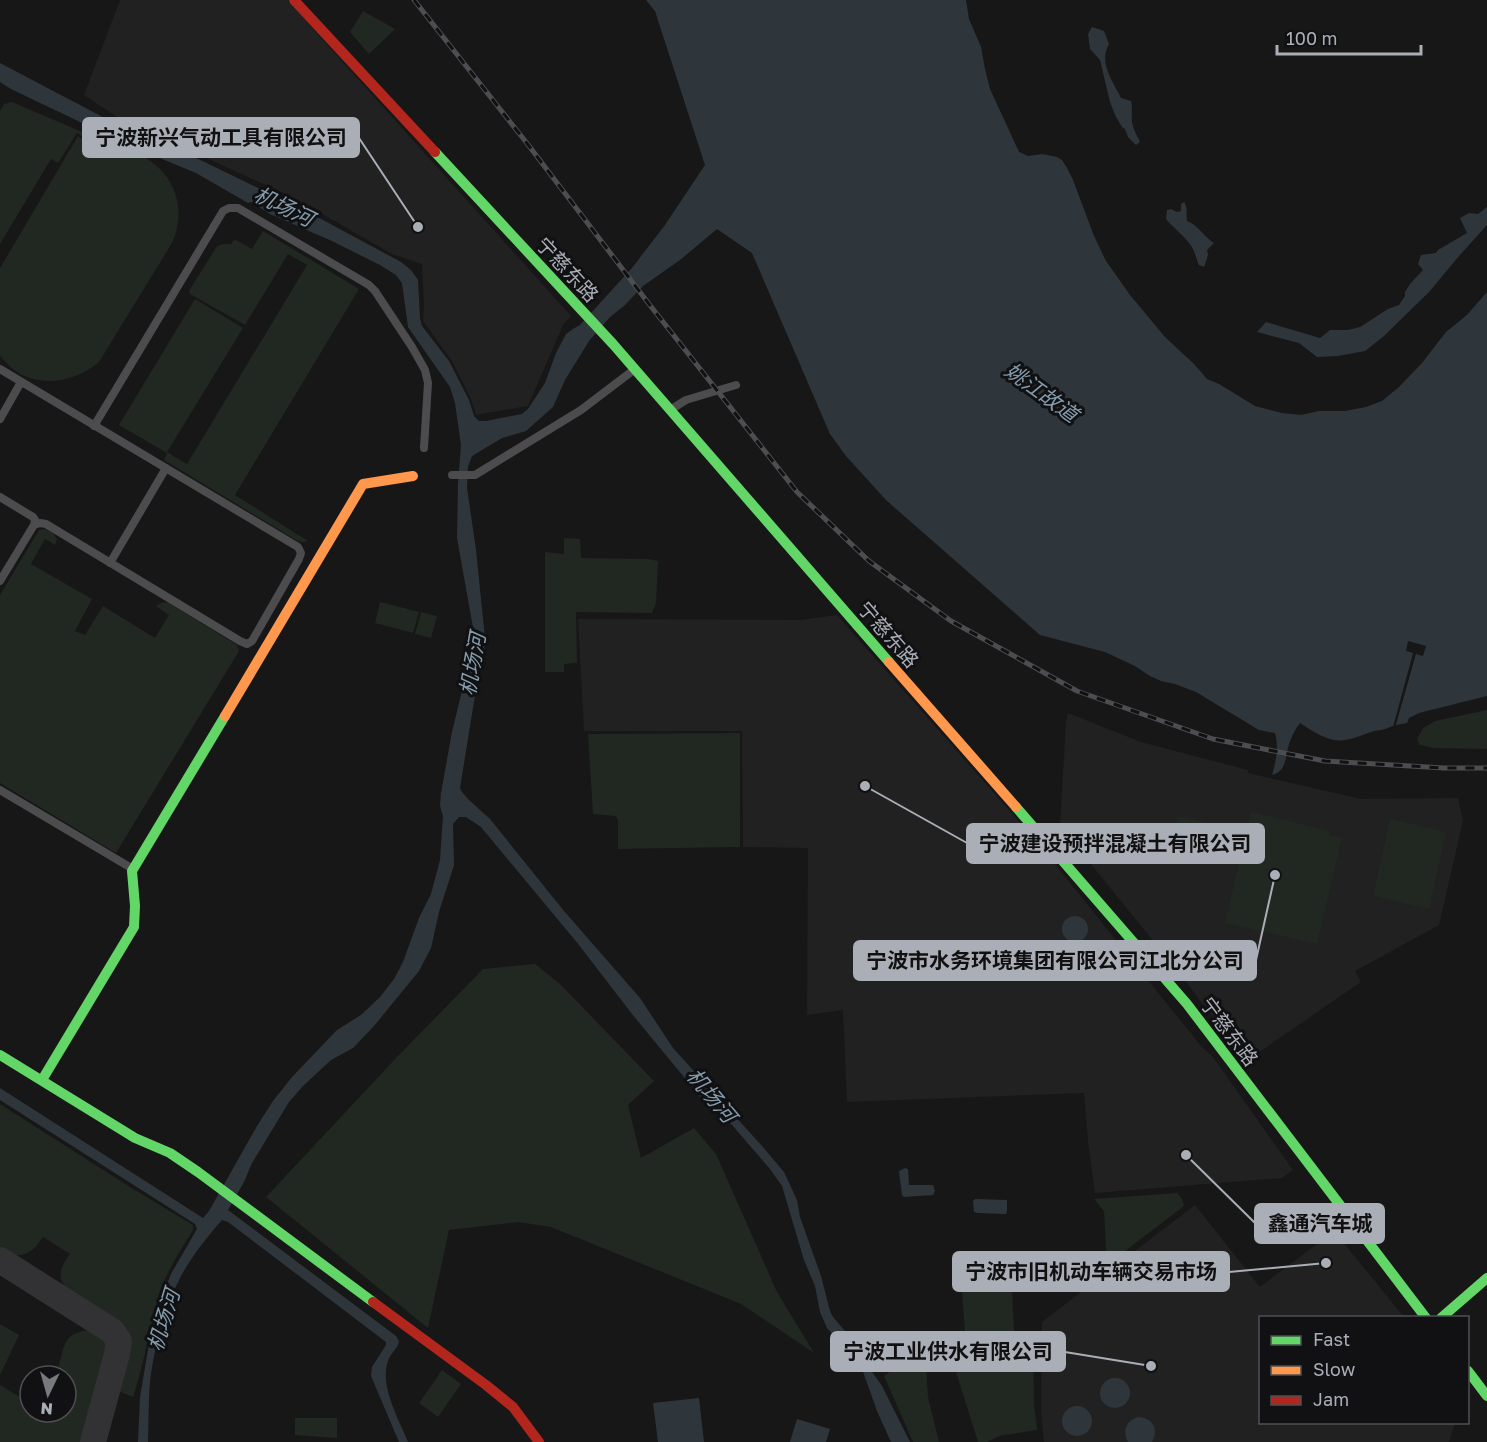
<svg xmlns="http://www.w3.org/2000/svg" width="1487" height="1442" font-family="'Golos Text','Noto Sans SC',sans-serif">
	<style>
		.built { fill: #212122 }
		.green { fill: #212721 }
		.water { fill: #2f363b }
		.pier { fill: #171717 }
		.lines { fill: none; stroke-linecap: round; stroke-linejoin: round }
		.taxiway { stroke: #323234; stroke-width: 26 }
		.street { stroke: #4c4c4f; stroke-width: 8 }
		.fast { stroke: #63d668; stroke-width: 10 }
		.slow { stroke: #ff974d; stroke-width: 10 }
		.jam { stroke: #b3261e; stroke-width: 10 }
		.rail-casing { stroke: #4c4d50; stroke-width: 5 }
		.rail { stroke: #111113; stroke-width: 3; stroke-dasharray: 9; stroke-linecap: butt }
		.labels { text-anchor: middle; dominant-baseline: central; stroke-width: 6; stroke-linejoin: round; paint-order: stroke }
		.street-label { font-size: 20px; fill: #aaaeb6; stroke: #111113 }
		.water-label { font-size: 21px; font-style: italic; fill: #859cad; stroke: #111113 }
		.leader { fill: none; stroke: #aaaeb6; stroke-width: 2 }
		.callout-dot { fill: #aaaeb6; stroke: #111113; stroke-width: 2 }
		.callout { fill: #aaaeb6; stroke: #aaaeb6; stroke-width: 2 }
		.callout-label { font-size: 21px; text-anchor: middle; font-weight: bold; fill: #111 }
	</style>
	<rect width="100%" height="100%" fill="#171717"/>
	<!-- built -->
	<path class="built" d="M120,0H287L571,316L564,323L528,406L476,415L471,399L452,361L423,321L424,304L422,264L392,254L298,200L117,117L84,95Z
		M837,615L1038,843L1201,1046L1213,1057L1293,1170L1282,1178L1095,1193L1088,1141L1084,1093L847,1102L843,1010L807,1015L808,848L743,847L742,731H584L578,619L800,620Z
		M1068,713L1141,742L1248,770V773L1361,799L1458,798L1463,821L1439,925L1355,971L1361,982L1246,1061L1180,974L1060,826L1066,723Z
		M1195,1205L1260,1287L1334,1231L1404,1317L1260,1318V1422L1455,1423L1449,1442H1044L1041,1410L1042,1322Z"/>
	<!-- green -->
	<path class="green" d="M363,11L395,29L369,54L350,32Z
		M12,102L108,143L97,145L77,133L58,163L51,159L0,244V111L4,104Z
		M78,136L97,149C113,145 123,148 138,154C174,170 188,208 172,243L99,362C78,380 48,387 22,375C14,371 6,363 0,356V268Z
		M263,231L359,289L235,495L308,541C304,543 301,542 296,540L164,460L167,453L119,425L195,299L243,328L167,452L187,464L307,265L288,254L245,325L190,294L189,291L217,246L223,244H231L234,239L252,249Z
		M45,529L52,532L57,539L55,545L45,539L31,564L92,599L75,631L85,635L103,606L155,638L169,615L156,606L161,603L167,602L237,645L239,651L116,853L0,783V595L39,530Z
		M564,538L580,539L581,558L649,559L658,561L656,603L652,613L576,612L577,663L564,664V672H545V552L564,554Z
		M380,602L419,612L413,633L375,623Z
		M421,612L437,616L431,638L415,634Z
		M1487,710V749L1433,748L1420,745L1417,739L1423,728L1435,721Z
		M740,733V847L618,849V821L616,816L593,814L588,734Z
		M1251,812L1330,831L1329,835L1342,838L1317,944L1225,923Z
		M1178,816L1217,825L1208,863L1169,854Z
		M1390,819L1446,832L1429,909L1373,896Z
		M535,964L560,984L654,1081L628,1105L641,1158L694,1128L716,1154L777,1292L814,1353L741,1304L551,1227L518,1222L449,1230L428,1328L266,1197L397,1057L483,969Z
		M0,1104L130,1187L193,1225V1230C184,1245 174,1260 167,1275C150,1314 147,1357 133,1397L118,1391C122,1377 132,1350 127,1337C116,1310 66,1300 61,1279C59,1271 65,1260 70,1254L43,1237C31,1255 20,1261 0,1249Z
		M1177,1193L1182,1199L1184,1206L1107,1265L1104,1211L1094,1199Z
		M962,1291H1012L1014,1331L1033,1332L1034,1404L1037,1430L999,1436L987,1442H978L956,1372L967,1359Z
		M0,1324L19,1335L0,1375Z
		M91,1330C105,1335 110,1342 108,1357L83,1442H0V1385L30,1403V1412H66V1376H54C67,1355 56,1332 91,1330Z
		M926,1363L928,1397L939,1442H913L884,1376L899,1365Z
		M442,1370L461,1384L438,1417L419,1403Z
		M295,1418H337V1438L295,1435Z"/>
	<!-- water -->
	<path class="water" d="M646,0H966L969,19L981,47L985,69L990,89L1019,152L1028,156L1042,154L1057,157L1062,160L1067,168L1073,180L1094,236L1106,261L1130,295L1165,337L1194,364L1207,379L1219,384L1255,406L1282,413L1301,415L1319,411H1345L1366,407L1382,401L1399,387L1422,363L1446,332L1467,315L1487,292V696L1419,713L1409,718L1407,723C1399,724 1392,726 1385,729C1380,731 1375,730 1371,732C1359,736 1347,742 1334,740C1321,737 1311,730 1300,723C1295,729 1292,736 1289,744C1285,757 1287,771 1272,775C1276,762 1279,746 1275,733L1259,730L1196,692L1175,684L1161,681L1150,676L1135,666L1105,652L1040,635L886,500L846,456L830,434L752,253L717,229L680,260L643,286L625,305L610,317L589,341L565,380L553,407L526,431L502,438L472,456L468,467L467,488L476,550L485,638L484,652L477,683L460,788L462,792L468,799L490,819L564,911L640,998L673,1048L762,1146L784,1172L797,1200L800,1217L821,1276L830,1311L833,1317L861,1350L870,1369L882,1386L910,1442H891L877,1411L861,1366L827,1328L820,1312L815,1286L804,1260L782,1186L770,1169L732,1125L707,1105L632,1014L579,945L481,827L466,817H459L453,824L454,865L439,912L431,948L419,971L374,1026L353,1048L331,1060L303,1086L289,1102L252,1163L244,1182L228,1210L396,1336L399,1341C398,1349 390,1353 388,1361C379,1386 399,1419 408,1442H399L371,1376L372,1367L386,1345V1342L228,1222L222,1220C207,1237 192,1256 181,1276C166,1304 156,1341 151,1373C148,1395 149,1419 148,1442H138L140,1397L150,1338L162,1297L171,1274L197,1229L195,1224L0,1100V1088L203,1218L209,1211L257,1126L273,1101L292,1077L337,1030L361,1015L380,997L394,979L403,962L419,918L431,894L436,875L440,860L443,816L440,806L441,793L452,732L474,641V633L457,538L458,484L461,445L455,403L450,387L408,327L402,283L396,275L380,265L332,241L270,214L251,202L248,203L196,173L126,144L11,89L0,82V63L118,125L190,155L310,213L401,262L411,270L418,280L420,318L422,326L449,361L469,400L474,416L479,421H486L522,414L528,409L545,383L556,353L566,334L573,329L580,325L632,268L665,225L705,165L655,11Z
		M1092,27L1104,31L1109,44C1098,63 1113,81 1121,98L1131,101C1133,108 1131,114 1132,122C1133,129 1137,135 1140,142L1136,145L1128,137L1125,129L1122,127L1116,117L1110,102L1100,60L1090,49L1088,34Z
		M1184,202C1188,207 1186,215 1187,221C1199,226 1203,236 1214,243L1207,250L1208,255L1204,267L1199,265C1197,261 1196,256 1194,251C1188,238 1175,230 1166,219L1167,210L1171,209L1177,212L1181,211V204Z
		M1487,207V225L1459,256L1429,292L1384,336L1365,351L1338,356L1317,357L1299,343L1257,332L1266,322L1320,338L1330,330H1348L1360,327L1388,309L1399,305L1405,296V292L1410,284L1423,270L1418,264L1421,255L1436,253L1438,250L1467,233L1460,218L1469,213L1478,214Z
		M1062 929a13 13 0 1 1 26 0a13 13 0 1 1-26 0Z
		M905,1168L908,1169L909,1185H933L935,1191L933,1195L904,1197L902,1195L899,1171Z
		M975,1199L1007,1200V1211L1006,1214L978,1213L974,1212L973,1201Z
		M1100 1393a15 15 0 1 1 30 0a15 15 0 1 1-30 0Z
		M699,1398L704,1442H658L653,1403Z
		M1062 1421a15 15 0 1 1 30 0a15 15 0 1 1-30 0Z
		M1138,1417C1153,1418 1159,1429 1152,1442H1128C1122,1431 1126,1421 1138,1417Z
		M797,1419L830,1429L826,1442H790Z"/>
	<!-- pier -->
	<path class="pier" d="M1408,641L1426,646L1423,656L1416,654L1395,728L1393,727L1413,653L1406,651Z"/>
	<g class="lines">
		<!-- taxiway -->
		<path class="taxiway" d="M0,1260L112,1331L119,1341L117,1354L93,1442"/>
		<!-- street -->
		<path class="street" d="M0,369L298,547L301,553L299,559L252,641L247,644L240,641L46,524L40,523L34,525
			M670,410L686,400L736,385
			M0,419L21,382
			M94,426L223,211L229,208H238L369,285L375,291L412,347L425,370L428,383L424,448
			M452,475H475L581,410L635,369
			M0,497L33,517L35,520L34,525L0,581
			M110,563L166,468
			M0,790L133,869"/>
		<!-- fast -->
		<path class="fast" d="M435,152L613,344L889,662
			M1016,807L1187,1004L1426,1318
			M0,1055L135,1138L170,1153L198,1172L373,1302
			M42,1080L134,927L135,906L132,871L225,716
			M1441,1318L1487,1278
			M1468,1371L1487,1396"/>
		<!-- slow -->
		<path class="slow" d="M889,662L1016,807
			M225,716L363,484L413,476"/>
		<!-- jam -->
		<path class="jam" d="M294,0L435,152
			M373,1302L486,1385L513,1407L539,1442"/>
		<!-- rail casing -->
		<g class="rail-casing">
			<path id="rail" d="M414,0L526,142L649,304L797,492L869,561L951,621L1077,691L1213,739L1325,761L1444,768H1487"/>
		</g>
		<!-- rail -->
		<use href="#rail" class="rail"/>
	</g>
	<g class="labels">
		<!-- street labels -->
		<g class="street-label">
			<text transform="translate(568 269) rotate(47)">宁慈东路</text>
			<text transform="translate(889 634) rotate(49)">宁慈东路</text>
			<text transform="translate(1230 1031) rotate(53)">宁慈东路</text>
		</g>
		<!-- water labels -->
		<g class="water-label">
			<text transform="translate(284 206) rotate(26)">机场河</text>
			<text transform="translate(1042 392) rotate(36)">姚江故道</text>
			<text transform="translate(472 664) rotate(-80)">机场河</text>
			<text transform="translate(712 1095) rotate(50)">机场河</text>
			<text transform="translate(163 1320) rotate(-73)">机场河</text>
		</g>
	</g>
	<!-- callouts -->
	<path class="leader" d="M418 227L359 138M865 786L967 843M1275 875L1256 960M1186 1155L1255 1223M1326 1263L1229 1272M1151 1366L1065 1352"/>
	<g class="callout-dot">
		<circle cx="418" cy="227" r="6"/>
		<circle cx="865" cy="786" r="6"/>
		<circle cx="1275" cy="875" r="6"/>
		<circle cx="1186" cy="1155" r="6"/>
		<circle cx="1326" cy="1263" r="6"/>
		<circle cx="1151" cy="1366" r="6"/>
	</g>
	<g class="callout">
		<rect x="83" y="118" width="276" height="39" rx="6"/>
		<rect x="967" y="824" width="297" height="39" rx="6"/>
		<rect x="854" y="941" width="402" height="39" rx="6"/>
		<rect x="1255" y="1204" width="129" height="39" rx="6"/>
		<rect x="953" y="1252" width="276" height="39" rx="6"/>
		<rect x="831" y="1332" width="234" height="39" rx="6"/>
	</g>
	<g class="callout-label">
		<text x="221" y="145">宁波新兴气动工具有限公司</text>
		<text x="1115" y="851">宁波建设预拌混凝土有限公司</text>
		<text x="1055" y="968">宁波市水务环境集团有限公司江北分公司</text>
		<text x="1320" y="1231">鑫通汽车城</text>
		<text x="1091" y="1279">宁波市旧机动车辆交易市场</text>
		<text x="948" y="1359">宁波工业供水有限公司</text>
	</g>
	<!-- legend -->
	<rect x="1259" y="1316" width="210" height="108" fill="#111113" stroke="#4e5054" stroke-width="1.5"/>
	<rect x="1271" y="1336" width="30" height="9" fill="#63d668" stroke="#4e5054" stroke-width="1.5"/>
	<text x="1313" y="1346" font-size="18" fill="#aaaeb6">Fast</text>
	<rect x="1271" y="1366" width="30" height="9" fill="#ff974d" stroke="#4e5054" stroke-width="1.5"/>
	<text x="1313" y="1376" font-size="18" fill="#aaaeb6">Slow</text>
	<rect x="1271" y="1396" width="30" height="9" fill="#b3261e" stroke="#4e5054" stroke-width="1.5"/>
	<text x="1313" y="1406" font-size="18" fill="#aaaeb6">Jam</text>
	<!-- north arrow -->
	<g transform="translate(48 1394) rotate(185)"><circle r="28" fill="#111113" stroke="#4e5054" stroke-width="1.5"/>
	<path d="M0-4.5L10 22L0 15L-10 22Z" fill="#77797e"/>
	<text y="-9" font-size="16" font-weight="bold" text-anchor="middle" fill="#aaaeb6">N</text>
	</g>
	<!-- scale -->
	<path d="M1277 45v9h144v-9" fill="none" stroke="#aaaeb6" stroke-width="3"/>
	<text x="1286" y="45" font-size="18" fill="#aaaeb6" stroke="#111113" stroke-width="4.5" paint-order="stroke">100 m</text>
</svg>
